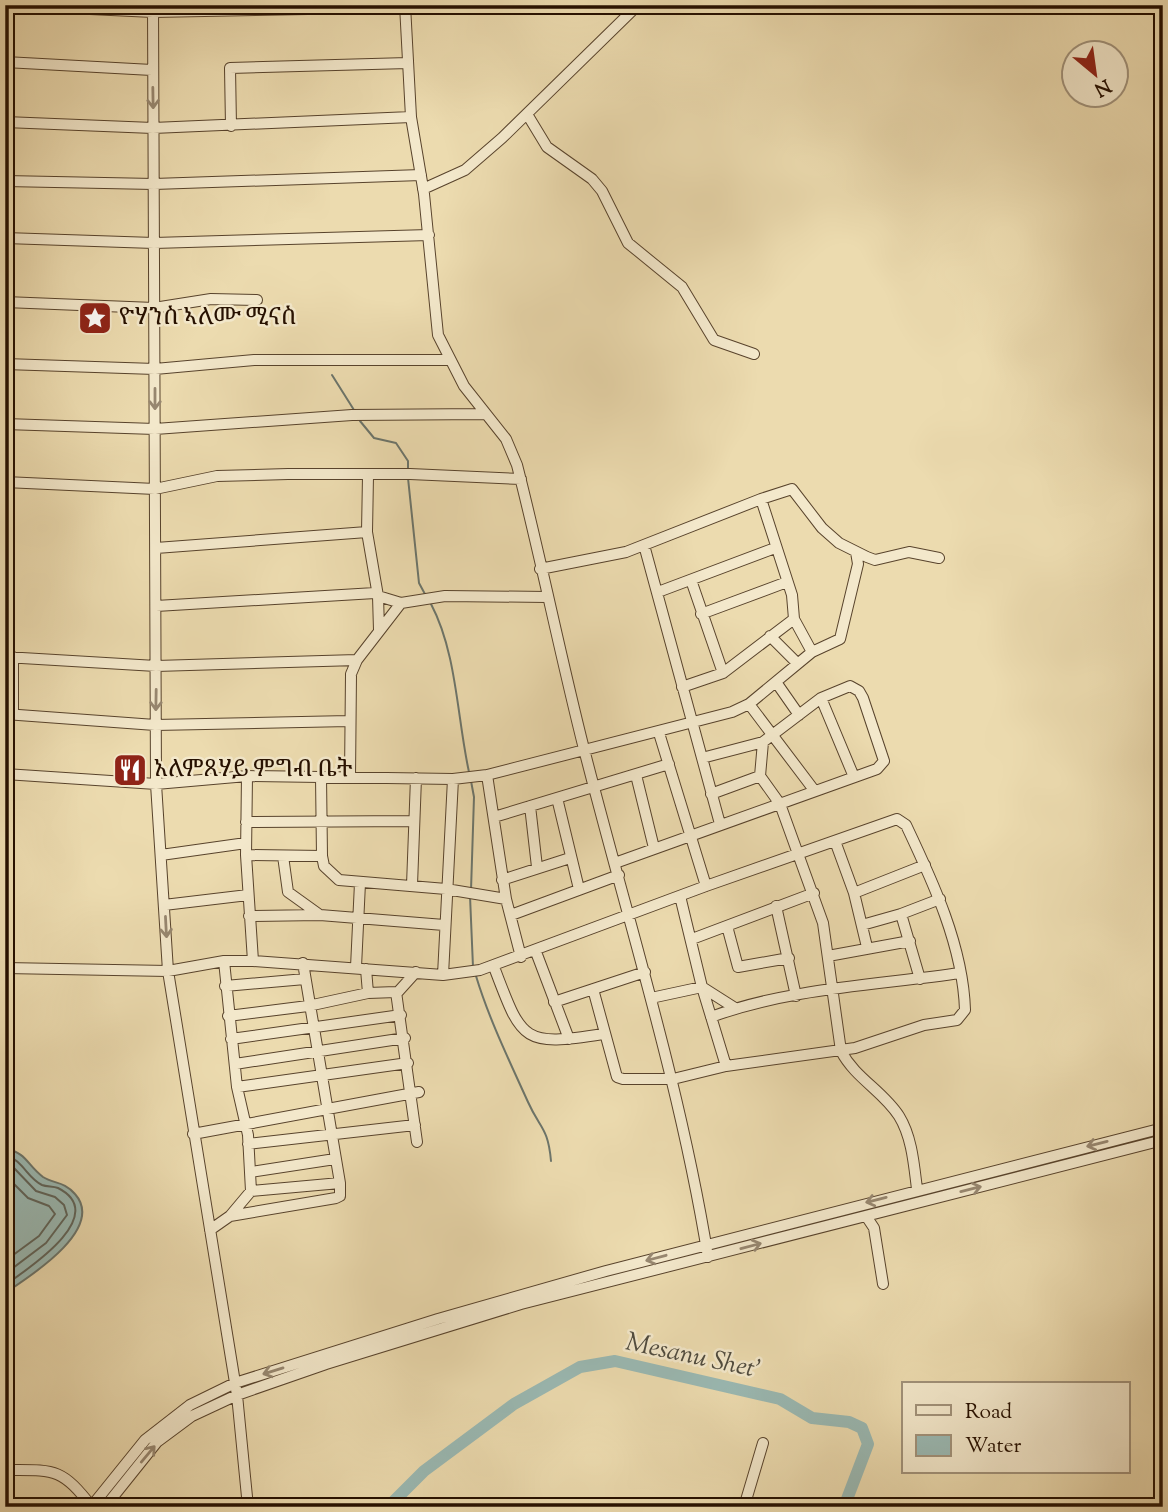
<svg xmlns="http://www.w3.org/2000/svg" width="1168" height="1512" font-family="'Sorts Mill Goudy','Noto Serif Ethiopic',serif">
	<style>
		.water { fill: #9ab9b3; stroke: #6c756b; stroke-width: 2 }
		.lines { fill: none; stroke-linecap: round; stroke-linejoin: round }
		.shore { stroke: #60645a; stroke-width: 2 }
		.stream { stroke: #6c756b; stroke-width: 2 }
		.river { stroke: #9ab9b3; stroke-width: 12 }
		.minor-casing { stroke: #58432c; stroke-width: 12 }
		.minor { stroke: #f3e8cb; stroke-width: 10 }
		.oneway { stroke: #978770 }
		.labels { text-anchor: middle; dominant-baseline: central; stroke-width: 5; stroke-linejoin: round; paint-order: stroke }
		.poi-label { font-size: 24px; fill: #261000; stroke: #f3e8cb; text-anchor: start }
		.water-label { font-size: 26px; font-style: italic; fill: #4f4b3f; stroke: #f3e8cb }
	</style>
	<rect width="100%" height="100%" fill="#ecdbaf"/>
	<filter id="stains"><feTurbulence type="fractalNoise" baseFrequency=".00286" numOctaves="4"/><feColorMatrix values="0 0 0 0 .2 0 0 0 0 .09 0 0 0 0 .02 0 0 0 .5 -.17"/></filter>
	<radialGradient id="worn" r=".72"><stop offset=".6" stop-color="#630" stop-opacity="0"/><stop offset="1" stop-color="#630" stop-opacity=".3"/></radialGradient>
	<!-- water -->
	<path class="water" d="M5,1148C28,1154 26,1164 43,1177C54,1184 64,1181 75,1194C106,1229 29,1277 5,1293Z"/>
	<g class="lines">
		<!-- shore -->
		<path class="shore" d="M5,1155C23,1160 27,1178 42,1185C47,1187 53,1186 58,1188C111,1215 28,1269 5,1285
			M5,1164L13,1167L36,1191L55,1197L64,1205L67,1215L46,1243L5,1274
			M5,1175L28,1198L49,1206L55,1214L39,1236L5,1261"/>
		<!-- stream -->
		<path class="stream" d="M332,375L354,410
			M360,421L374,438L396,443L408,461V469
			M408,478L419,583L426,596
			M431,604C457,653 457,718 469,772
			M471,781L474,797L471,890
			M470,896L473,967
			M476,976C489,1019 509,1060 528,1102C540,1129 548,1127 551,1161"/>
		<!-- river -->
		<path class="river" d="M388,1507L424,1471L514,1404L580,1367L615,1361L780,1399L812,1418L849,1422L862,1428L868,1444L844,1507"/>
		<!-- minor casing -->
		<g class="minor-casing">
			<path id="minor" d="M6,5L153,12L529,5
				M153,5L156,784L168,971L237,1395L248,1507
				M405,5L411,117L424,194L438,335L464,386L506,439L517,465C541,559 560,654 584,749C627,918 680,1084 708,1257
				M5,62L152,70
				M527,114L547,147L592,179L602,191L628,243L682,287L714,340L754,354
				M5,122L153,128L411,117
				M231,126L230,68L408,63
				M5,181L154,184L421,175
				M423,189L465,170L502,138L638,5
				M5,238L154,243L429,235
				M5,302L154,308L211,299L257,300
				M5,364L155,369L254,360H448
				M5,424L155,429L352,415L485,414
				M368,476L367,532L378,596L401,603L445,596L547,597
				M5,482L155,489L217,476L288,474H410L521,479
				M761,499L792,489L822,528L839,543L867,557L875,560L909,552L939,558
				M644,545L720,824
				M156,548L367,532
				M540,569L626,552L761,499L792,595L794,619L812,652
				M691,580L723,673
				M658,592L775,548
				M378,596L379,630
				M156,606L375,593
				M701,614L787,582
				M770,636L797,663
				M5,657L156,666L357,660
				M776,682L799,715
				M682,687L723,673L794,619
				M821,698L854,777
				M749,704L814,790
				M5,714L155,725L349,721
				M13,714V657
				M659,733L706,886
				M763,742L760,776L780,804L823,923L841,1051C855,1078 883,1091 899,1116C912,1137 914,1165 917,1189
				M5,774L156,784L247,776L453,779L487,775L732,712L749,704L812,652L840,639L858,564L856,552
				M487,775L506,899L521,957
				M636,775L654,848
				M247,776L246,855L253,961
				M321,777L322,856L324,866L339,880L446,889L506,899
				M350,777L351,674L357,660L401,603
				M711,794L760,776
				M557,798L579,889
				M530,806L537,867
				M494,817L669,764
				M246,822L414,821
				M835,841L854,893L867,947
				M161,855L246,843
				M246,855L322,856
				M283,856L288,892L320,915
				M615,863L877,769L884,761L863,698L859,691L850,686L821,698L763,742L702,758
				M502,880L570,858
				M412,885L416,778
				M854,893L925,865
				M680,896L702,987L726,1066
				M164,905L248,895
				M776,906L796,996
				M901,914L940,899
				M511,915L619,875
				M249,916L320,915L444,925
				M862,925L901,914L920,979
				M727,926L738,967L789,958
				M692,939L814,893
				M536,952L569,1039
				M828,956L910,941
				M224,961L237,1087L248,1135L251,1191
				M356,967L360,883
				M494,967C522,1041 522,1047 603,1034
				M5,968L168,971L224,961H253L443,975L480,970L706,886L897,819L906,825C933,882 963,946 965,1010L957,1020L924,1025L855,1048L726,1066L673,1079H623L617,1077L593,989
				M366,969L368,993
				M443,975L453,779
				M225,986L305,979
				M397,993L416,972
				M651,998L702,987L735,1008
				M554,1002L645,972
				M228,1016L308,1006L368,993L396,992L417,1142
				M711,1017C789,988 878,985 960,973
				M231,1039L401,1015
				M235,1064L405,1038
				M237,1087L408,1063
				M193,1134L419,1092
				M248,1144L415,1125
				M251,1172L335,1159
				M230,1216L251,1191L340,1183L303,963
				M866,1216L874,1228L883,1284
				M210,1230L230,1216L336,1198L340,1196V1183
				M5,1470C54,1470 61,1467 92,1507
				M91,1507L145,1440L190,1405L235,1383L438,1319L606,1271L1163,1128
				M105,1507L157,1442L192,1416L237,1395L326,1364L521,1304L1163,1140
				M744,1507L763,1443"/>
		</g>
		<!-- minor -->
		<use href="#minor" class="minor"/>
	</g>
	<!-- one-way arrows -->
	<defs><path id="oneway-shaft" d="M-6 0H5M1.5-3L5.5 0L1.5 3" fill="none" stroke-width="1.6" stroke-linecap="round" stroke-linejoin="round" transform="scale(1.75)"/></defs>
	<g class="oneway">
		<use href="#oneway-shaft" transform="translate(153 98) rotate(89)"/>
		<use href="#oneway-shaft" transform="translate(155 399) rotate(90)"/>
		<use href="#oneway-shaft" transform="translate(156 700) rotate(91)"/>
		<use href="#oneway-shaft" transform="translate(166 927) rotate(87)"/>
		<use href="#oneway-shaft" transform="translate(1097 1144) rotate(166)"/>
		<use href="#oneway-shaft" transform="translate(971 1189) rotate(-14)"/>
		<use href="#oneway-shaft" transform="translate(876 1200) rotate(166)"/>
		<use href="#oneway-shaft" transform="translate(751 1246) rotate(-15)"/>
		<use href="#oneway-shaft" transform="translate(656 1258) rotate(165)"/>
		<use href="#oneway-shaft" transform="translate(273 1371) rotate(163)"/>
		<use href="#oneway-shaft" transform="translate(148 1454) rotate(-50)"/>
	</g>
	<!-- icons -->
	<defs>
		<g id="sight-square" transform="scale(1.75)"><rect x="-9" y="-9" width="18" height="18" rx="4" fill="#8f2418" stroke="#f3e8cb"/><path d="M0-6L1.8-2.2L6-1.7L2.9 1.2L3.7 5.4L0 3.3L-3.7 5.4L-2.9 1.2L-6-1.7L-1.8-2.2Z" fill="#fff"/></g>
		<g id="restaurant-square" transform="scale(1.75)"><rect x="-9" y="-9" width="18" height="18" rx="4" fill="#8f2418" stroke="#f3e8cb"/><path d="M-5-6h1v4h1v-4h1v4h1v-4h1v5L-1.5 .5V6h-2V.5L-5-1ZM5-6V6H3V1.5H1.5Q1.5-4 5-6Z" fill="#fff"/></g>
	</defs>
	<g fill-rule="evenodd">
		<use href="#sight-square" x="95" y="318"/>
		<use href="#restaurant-square" x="130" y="770"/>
	</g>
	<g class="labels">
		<!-- poi labels -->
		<g class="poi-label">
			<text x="119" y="318">ዮሃንስ ኣለሙ ሚናስ</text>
			<text x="154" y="770">አለምጸሃይ ምግብ ቤት</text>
		</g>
		<!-- water labels -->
		<g class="water-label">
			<text transform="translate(693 1357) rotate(12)">Mesanu Shet'</text>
		</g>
	</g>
	<!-- margin -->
	<rect width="1168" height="1512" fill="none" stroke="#ecdbaf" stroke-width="28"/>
	<rect x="7" y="7" width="1154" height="1498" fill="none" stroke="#261000" stroke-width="3.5"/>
	<rect x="14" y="14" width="1140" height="1484" fill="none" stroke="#261000" stroke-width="2"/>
	<!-- legend -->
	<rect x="902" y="1382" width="228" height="91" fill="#f3e8cb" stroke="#a1927a" stroke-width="2"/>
	<rect x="916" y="1405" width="35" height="10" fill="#f3e8cb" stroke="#a1927a" stroke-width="2"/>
	<text x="965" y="1418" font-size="21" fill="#261000">Road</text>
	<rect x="916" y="1435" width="35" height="21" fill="#9ab9b3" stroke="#a1927a" stroke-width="2"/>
	<text x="965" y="1452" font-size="21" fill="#261000">Water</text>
	<!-- north arrow -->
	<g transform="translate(1095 74) rotate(151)"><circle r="33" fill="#f3e8cb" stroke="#a1927a" stroke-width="2"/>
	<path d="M0-5L12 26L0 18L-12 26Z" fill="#8f2418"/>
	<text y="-10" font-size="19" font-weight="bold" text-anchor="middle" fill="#261000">N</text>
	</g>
	<rect width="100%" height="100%" filter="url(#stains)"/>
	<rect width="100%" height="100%" fill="url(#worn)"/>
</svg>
